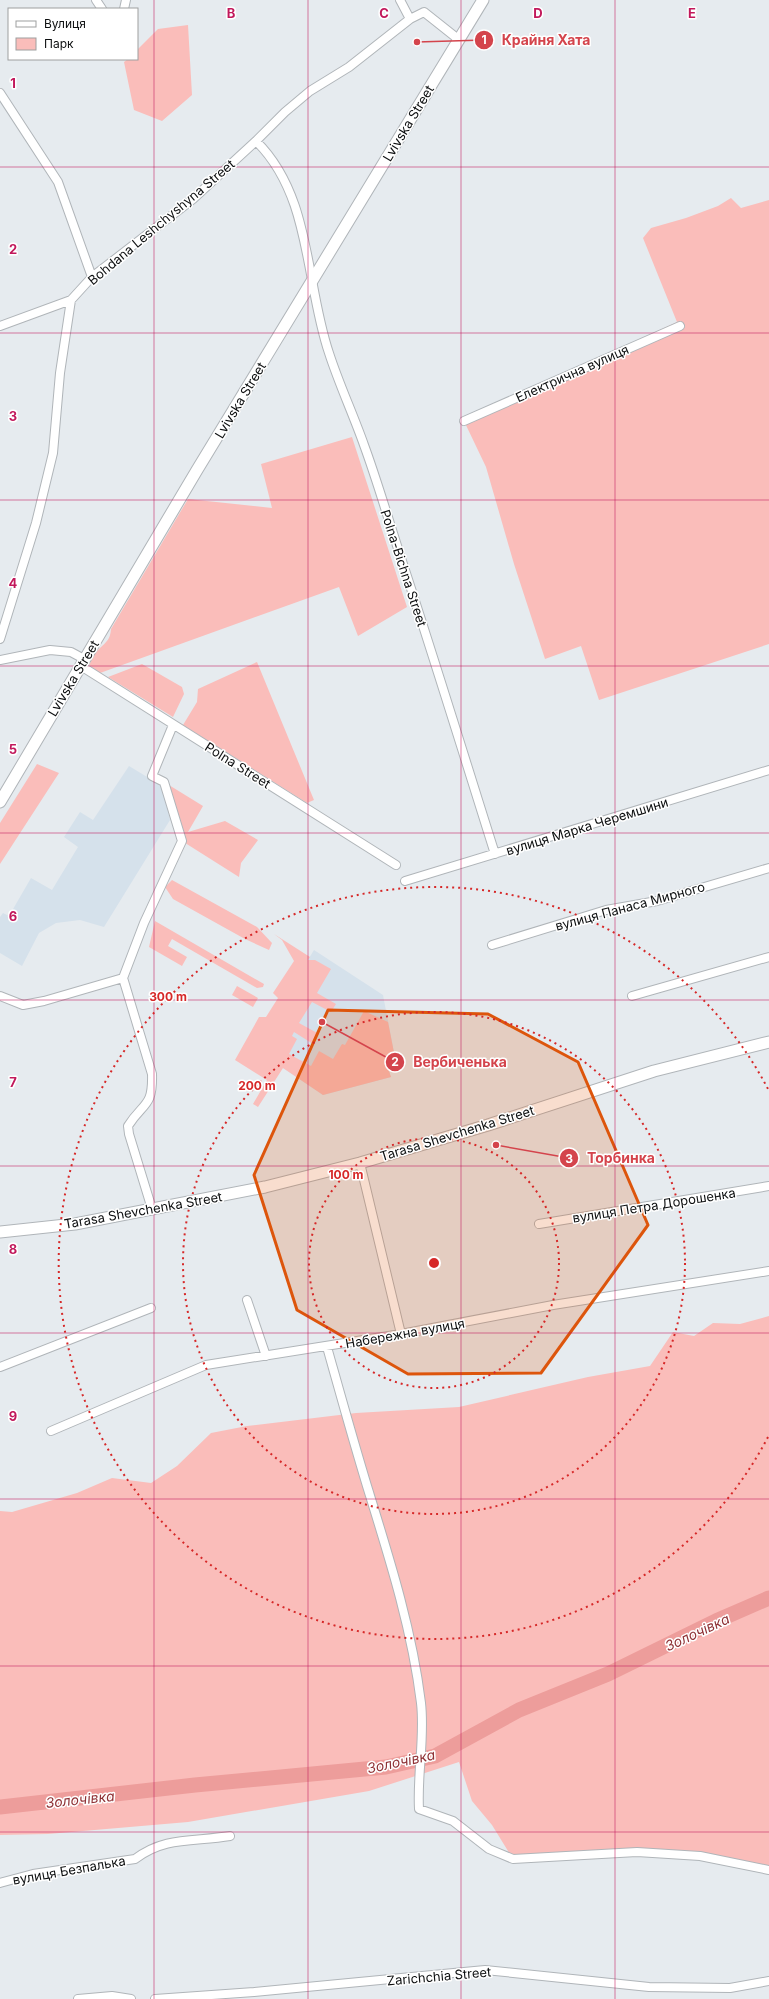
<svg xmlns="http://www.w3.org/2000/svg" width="769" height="1999" font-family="Inter,sans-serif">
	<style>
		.built { fill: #d5e1eb }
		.green { fill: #fabdba }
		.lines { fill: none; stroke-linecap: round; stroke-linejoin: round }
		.river { stroke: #ed9d9b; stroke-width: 15 }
		.minor-casing { stroke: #b0b5b9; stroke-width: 10 }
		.major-casing { stroke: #b0b5b9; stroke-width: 13 }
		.minor { stroke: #fff; stroke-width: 8 }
		.major { stroke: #fff; stroke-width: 11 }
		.marked { fill: #dd550c; fill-opacity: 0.2; stroke: #dd550c; stroke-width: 3; stroke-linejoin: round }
		.grid { fill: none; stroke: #c2185b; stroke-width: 1; stroke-opacity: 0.55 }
		.ring { fill: none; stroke: #d62828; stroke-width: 2; stroke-dasharray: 2 4 }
		.labels { text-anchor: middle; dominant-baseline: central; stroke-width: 3; stroke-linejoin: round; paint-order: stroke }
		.street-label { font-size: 13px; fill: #0d0f10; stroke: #fff }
		.water-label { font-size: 14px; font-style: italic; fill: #8e3135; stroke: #fff }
		.grid-label { font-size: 13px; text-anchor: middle; font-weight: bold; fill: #c2185b; stroke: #fff; stroke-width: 3; stroke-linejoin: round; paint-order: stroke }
		.centre { fill: #d62828; stroke: #fff; stroke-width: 2 }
		.ring-label { font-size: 12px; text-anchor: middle; font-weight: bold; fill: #d62828; stroke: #fff; stroke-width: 3; stroke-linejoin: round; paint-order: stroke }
		.leader { fill: none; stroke: #d4444c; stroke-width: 1.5 }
		.callout-dot { fill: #d4444c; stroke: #fff; stroke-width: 1.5 }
		.mark-label { font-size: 12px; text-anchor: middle; font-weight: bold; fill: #fff }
		.callout-label { font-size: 14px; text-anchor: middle; font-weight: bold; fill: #d4444c; stroke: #fff; stroke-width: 3; stroke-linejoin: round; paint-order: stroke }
	</style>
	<rect width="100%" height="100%" fill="#e6ebef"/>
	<!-- built -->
	<path class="built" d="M129,766L162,786L170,820L104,927L80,920L56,923L39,933L22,966L0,953V917L3,913L9,916L31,878L52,890L78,847L64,837L80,812L93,820Z
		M314,950L383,995L397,1068L389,1071L391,1077L323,1095L283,1068L306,963Z"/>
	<!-- green -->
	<path class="green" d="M188,25L192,95L162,121L134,110L124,62L128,59H137V50L158,29Z
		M731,198L741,208L769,200V644L599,700L581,646L545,659L514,564L486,467L464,421L677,322L643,238L651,228L686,218L718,206Z
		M352,437L407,607L358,636L339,587L100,673L89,665C92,660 95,652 100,648C107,641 110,640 111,629L188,499L272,508L261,464Z
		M257,662L314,800L307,803L183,725L197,702L198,689Z
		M142,664L182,687L184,694L173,717L108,677Z
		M37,764L59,773L0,864V823Z
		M164,782L203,806L188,832L225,821L258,840L241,863L239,877L182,841Z
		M172,880L257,927L272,943L269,950L245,939L173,899L165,887Z
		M155,921L264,984L263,987L257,988L172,939L168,946L187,957L182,966L149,947Z
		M274,934L310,957L308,960H315L331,969L317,993L336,1004L331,1012L312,1002L299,1023L319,1034L313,1044L294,1032L292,1036L297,1039L289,1054L311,1066L319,1051L333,1059L342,1044L345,1045L364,1011L388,1022L397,1068L389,1071L391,1077L323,1095L283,1068L258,1107L253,1104L267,1080L235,1060L259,1017H266L278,998L273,993L294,961L282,940Z
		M237,986L258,998L253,1007L232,995Z
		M769,1316V1870L700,1856L637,1852L513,1859L492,1825L472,1801L459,1762L369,1791L188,1822L48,1834L0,1835V1511L12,1512L77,1493L112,1478L151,1483L177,1466L211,1433L247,1426L356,1413L459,1407L588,1377L650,1366L673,1332L694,1336L713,1323L740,1324Z"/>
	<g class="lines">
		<!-- river -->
		<path class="river" d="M0,1807L195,1785L386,1767L435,1756L519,1710L608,1674L716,1621L769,1598"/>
		<!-- minor casing -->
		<g class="minor-casing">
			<path id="minor" d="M96,0L102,9
				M400,0L410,19
				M124,9L126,0
				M0,93L58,182L92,277
				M256,141C312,196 305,283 329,353C339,384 353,414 364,445C378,483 389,522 402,561C434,658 464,756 495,854
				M0,326L71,300
				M464,421L680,326
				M0,639L36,523L53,453L60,373L71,300L92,277L193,199L256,141L285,112L310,91L349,67L410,19L424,12L458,39
				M0,660L50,650L71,652L84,659
				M81,666L396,865
				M405,881L769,770
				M492,945L606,910L657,901L769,868
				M0,996L23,1005L44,1001L123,978
				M632,996L769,957
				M360,1163L401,1334
				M152,1209L129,1134L128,1126C143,1102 153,1108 152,1074L123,978L144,923L182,841L164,782L152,776L173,725
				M539,1224L769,1186
				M247,1300L266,1356
				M327,1347C340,1393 353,1440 367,1486C389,1557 412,1629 421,1703C425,1738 417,1774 419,1809L453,1821L489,1849L513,1859L637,1852L700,1856L769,1870
				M0,1367L151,1308
				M51,1431L206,1365L401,1334L553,1305L769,1271
				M0,1883L33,1874L135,1859C165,1836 194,1842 230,1836
				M78,1999L112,1996L131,1999
				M155,1999L254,1992L485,1970L649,1987L730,1988L769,1981"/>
		</g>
		<!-- major casing -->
		<g class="major-casing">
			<path id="major" d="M0,802L197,470L483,0
				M0,1232L75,1224L265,1187L360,1163L488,1125L654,1071L769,1042"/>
		</g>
		<!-- minor -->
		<use href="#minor" class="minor"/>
		<!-- major -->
		<use href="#major" class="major"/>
	</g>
	<!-- marked area -->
	<path class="marked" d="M328,1010L488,1014L578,1062L648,1225L541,1373L408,1374L297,1310L254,1175Z"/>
	<!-- grid -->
	<path class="grid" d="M154,0V1999M308,0V1999M461,0V1999M615,0V1999M0,167H769M0,333H769M0,500H769M0,666H769M0,833H769M0,1000H769M0,1166H769M0,1333H769M0,1499H769M0,1666H769M0,1832H769"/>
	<!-- distance rings -->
	<g class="ring">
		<circle cx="434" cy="1263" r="125"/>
		<circle cx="434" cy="1263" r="251"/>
		<path d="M768 1437A376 376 0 1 1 768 1089"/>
	</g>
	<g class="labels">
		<!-- street labels -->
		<g class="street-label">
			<text transform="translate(408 123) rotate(-59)">Lvivska Street</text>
			<text transform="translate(161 222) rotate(-40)">Bohdana Leshchyshyna Street</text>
			<text transform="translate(572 373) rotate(-24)">Електрична вулиця</text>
			<text transform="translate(240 400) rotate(-59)">Lvivska Street</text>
			<text transform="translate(404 568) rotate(72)">Polna-Bichna Street</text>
			<text transform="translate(73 678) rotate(-59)">Lvivska Street</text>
			<text transform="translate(238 765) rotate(32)">Polna Street</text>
			<text transform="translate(587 826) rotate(-17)">вулиця Марка Черемшини</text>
			<text transform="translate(630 906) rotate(-15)">вулиця Панаса Мирного</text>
			<text transform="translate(457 1133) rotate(-17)">Tarasa Shevchenka Street</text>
			<text transform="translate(654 1205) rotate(-9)">вулиця Петра Дорошенка</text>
			<text transform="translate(143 1210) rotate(-10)">Tarasa Shevchenka Street</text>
			<text transform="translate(405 1333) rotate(-10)">Набережна вулиця</text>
			<text transform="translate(69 1870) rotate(-10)">вулиця Безпалька</text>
			<text transform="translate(439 1976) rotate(-5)">Zarichchia Street</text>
		</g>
		<!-- water labels -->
		<g class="water-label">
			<text transform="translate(697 1632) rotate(-25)">Золочівка</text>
			<text transform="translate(401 1761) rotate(-12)">Золочівка</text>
			<text transform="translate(80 1799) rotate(-6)">Золочівка</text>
		</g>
	</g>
	<g class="grid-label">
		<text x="231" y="18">B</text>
		<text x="384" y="18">C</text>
		<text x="538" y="18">D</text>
		<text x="692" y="18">E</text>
		<text x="13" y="88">1</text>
		<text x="13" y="254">2</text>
		<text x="13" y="421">3</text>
		<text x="13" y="588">4</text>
		<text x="13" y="754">5</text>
		<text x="13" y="921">6</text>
		<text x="13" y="1087">7</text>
		<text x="13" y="1254">8</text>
		<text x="13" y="1421">9</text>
	</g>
	<circle cx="434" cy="1263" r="6" class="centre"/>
	<g class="ring-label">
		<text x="168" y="1001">300 m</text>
		<text x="257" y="1090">200 m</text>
		<text x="346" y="1179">100 m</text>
	</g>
	<!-- callouts -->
	<path class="leader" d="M417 42L484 40M322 1022L395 1062M496 1145L569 1158"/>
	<g class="callout-dot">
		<circle cx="417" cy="42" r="4"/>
		<circle cx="322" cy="1022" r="4"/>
		<circle cx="496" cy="1145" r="4"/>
		<circle cx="484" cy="40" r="10"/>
		<circle cx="395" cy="1062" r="10"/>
		<circle cx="569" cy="1158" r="10"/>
	</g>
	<g class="mark-label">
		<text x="484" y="44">1</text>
		<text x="395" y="1066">2</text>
		<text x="569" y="1163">3</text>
	</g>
	<g class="callout-label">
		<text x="546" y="45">Крайня Хата</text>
		<text x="460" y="1067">Вербиченька</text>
		<text x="621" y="1163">Торбинка</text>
	</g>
	<!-- legend -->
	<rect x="8" y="8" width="130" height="52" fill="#ffffff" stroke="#9e9f9f"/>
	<rect x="16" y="21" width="20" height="6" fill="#ffffff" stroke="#9e9f9f"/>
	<text x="44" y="28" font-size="12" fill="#0d0f10">Вулиця</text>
	<rect x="16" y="38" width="20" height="12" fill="#fabdba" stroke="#9e9f9f"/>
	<text x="44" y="48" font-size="12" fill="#0d0f10">Парк</text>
</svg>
